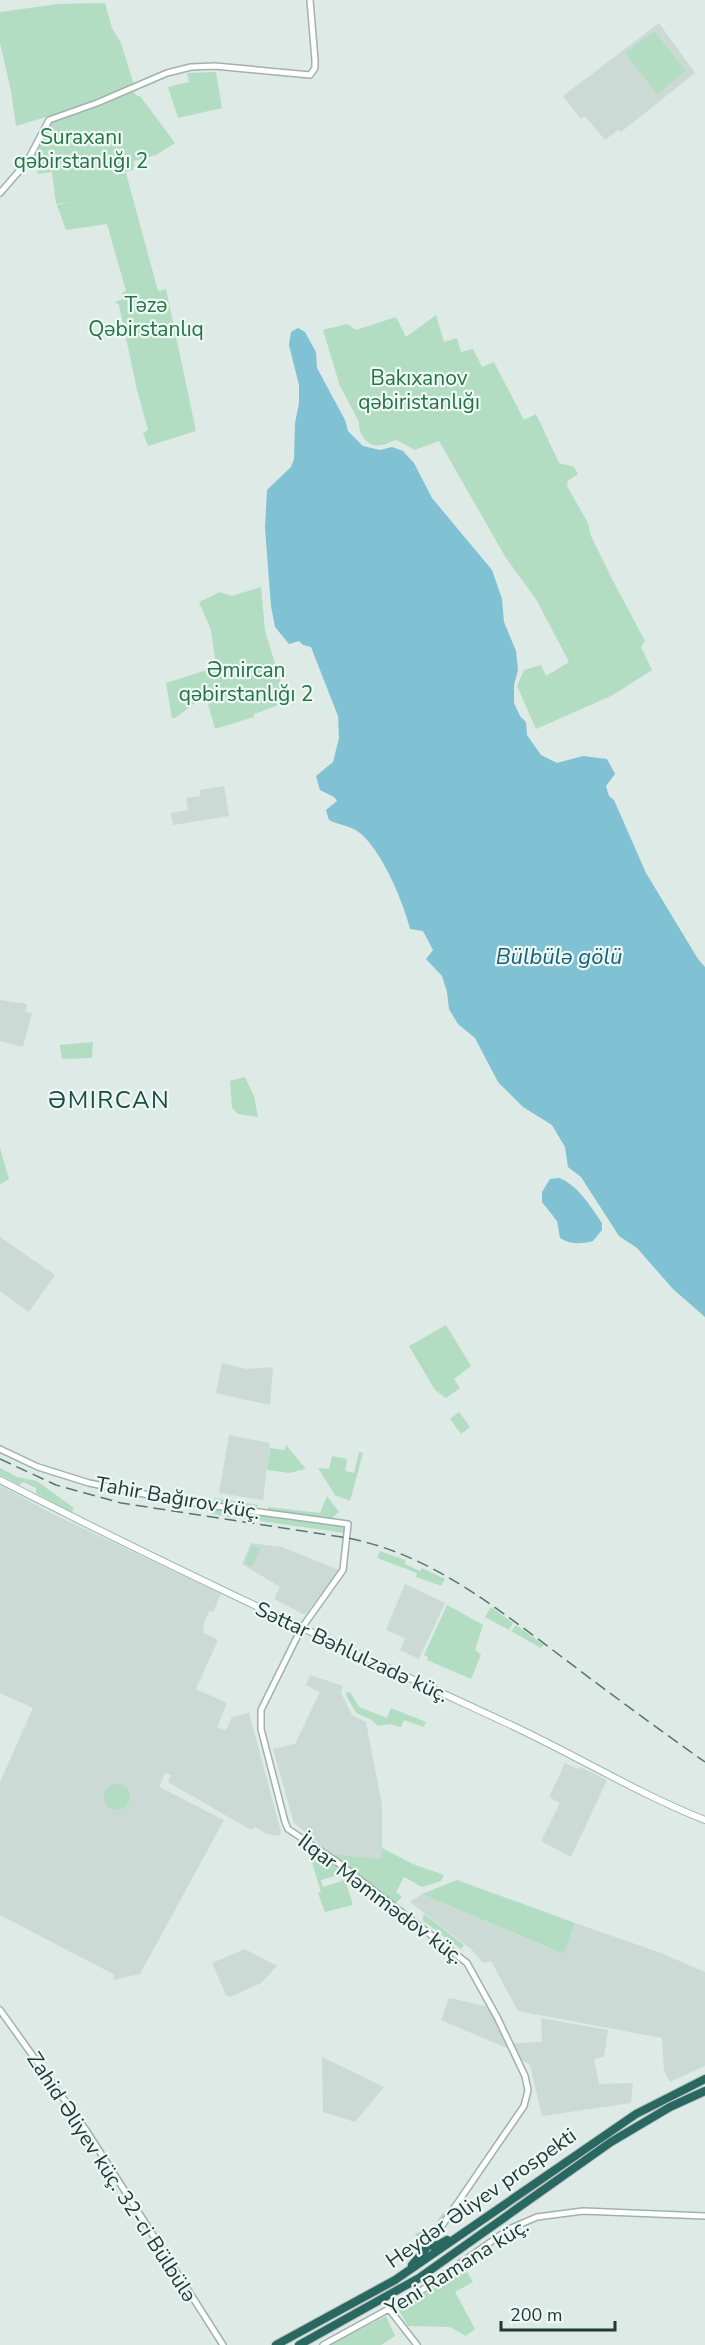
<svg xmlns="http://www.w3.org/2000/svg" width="705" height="2345" font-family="'Nunito Sans',sans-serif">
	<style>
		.built { fill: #cbdad4 }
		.green { fill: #b3ddc2 }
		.water { fill: #80c1d4 }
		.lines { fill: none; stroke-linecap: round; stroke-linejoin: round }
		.tertiary-casing { stroke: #a0b2ad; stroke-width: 8 }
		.secondary-casing { stroke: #9bb7af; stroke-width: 8 }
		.motorway-casing { stroke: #bcc4c2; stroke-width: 10 }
		.tertiary { stroke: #fff; stroke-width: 5 }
		.secondary { stroke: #fff; stroke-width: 6 }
		.motorway { stroke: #286860; stroke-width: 8 }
		.rail { stroke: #577670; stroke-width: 1.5; stroke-dasharray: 12 6; stroke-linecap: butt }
		.labels { text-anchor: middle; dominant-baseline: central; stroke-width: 4.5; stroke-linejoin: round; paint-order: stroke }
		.park-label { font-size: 21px; fill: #257349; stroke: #edf7f3 }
		.street-label { font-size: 21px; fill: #1e3a35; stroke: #edf7f3 }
		.water-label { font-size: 22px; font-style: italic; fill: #156179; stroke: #edf7f3 }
		.quarter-label { font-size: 24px; letter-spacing: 1.5px; fill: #194d44; stroke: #edf7f3 }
	</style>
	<rect width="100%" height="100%" fill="#ddeae5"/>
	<!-- built -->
	<path class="built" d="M659,23L695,73L621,132L618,130L605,140L585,116L581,119L563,96Z
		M224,786L229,816L173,825L171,813L188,810L186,798L200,796V790Z
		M0,1000L27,1004L26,1012L32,1013L23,1047L0,1041Z
		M0,1237L55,1275L29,1312L0,1291Z
		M222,1363L247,1369L273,1367L270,1405L216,1393Z
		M229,1435L270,1443L263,1500L219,1493Z
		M0,1485L49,1512L221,1594L213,1612L209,1611L203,1626L204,1628L203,1632L218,1640L196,1689L227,1703L217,1727L226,1730L232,1717L249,1713L281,1832L279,1836L267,1834L255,1827L251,1830L168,1782L171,1775L165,1773L159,1787L224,1820L140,1974L113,1980L115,1975L0,1915V1782L33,1708L0,1693Z
		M251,1543L282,1547L339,1570L305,1615L274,1599L280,1587L242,1564Z
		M405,1584L445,1603L419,1659L400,1650L405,1638L386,1630Z
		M310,1675L343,1686L341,1693L352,1715L366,1722L382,1805V1859L331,1854L294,1823L273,1749L295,1744L320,1692L306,1685Z
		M565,1763L578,1769L580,1767L607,1780L571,1857L541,1841L560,1803L549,1797Z
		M422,1894L562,1954L575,1923L661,1953L705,1972V2066L670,2082L664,2071L662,2038L518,2011L491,1961L483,1963L472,1950L410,1902Z
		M245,1949L277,1966L261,1983L230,1997L226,1995L212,1963Z
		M449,1998L489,2007L509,2049L441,2020Z
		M541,2018L608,2030L604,2057L594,2059L599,2084L633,2083L631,2103L542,2116L530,2065L521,2059L513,2043L542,2042Z
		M322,2057L384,2087L355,2122L323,2112Z"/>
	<!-- green -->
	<path class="green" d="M105,3L112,28L121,43L134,85L98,101L16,126L11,91L0,43V12L58,4Z
		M654,31L686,71L657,94L625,53Z
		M216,72L222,108L178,118L168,87L189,82L187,73Z
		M132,90L137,96H140L175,143L156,155L134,161L133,170L110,176L126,173L158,291L166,289L196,431L148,446L143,433L148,430L137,390L119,305L115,302L123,299L122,293L126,291L107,224L66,230L57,205L70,202L56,204L52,172L38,174L35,156L50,124L57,120L103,105Z
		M436,315L444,342L457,338L461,352L473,349L482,367L494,362L524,420L536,414L559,463L574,467L578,474L568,481L567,486L588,523L591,536L612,579L645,641L641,647L652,670L613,695L536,729L517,686L524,670L541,665L546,676L569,662L536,599L506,558L439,441L415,450L396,440C391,441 386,445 381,445C368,448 358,434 359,422L340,386L323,330L347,324L356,330L396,317L406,337Z
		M261,587L265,631L287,702L254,714V717L215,729L207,700L203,697L175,718H172L166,683L216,667L211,630L199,602L220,592L232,596Z
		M93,1042L92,1058L62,1059L60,1045Z
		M245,1077L254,1096L258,1117L238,1114L232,1108L230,1081Z
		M0,1148L9,1179L1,1184L0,1183Z
		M446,1325L471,1366L454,1379L460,1388L446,1398L435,1390L409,1346Z
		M459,1412L470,1427L461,1434L450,1419Z
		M286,1445L306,1469L289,1473L267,1470L270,1448L285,1450Z
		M359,1452L363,1453L350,1501L335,1495L318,1468L329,1469L332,1456L347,1459L345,1471L354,1473Z
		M0,1468L17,1477L37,1481L74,1508L71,1513L36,1493V1488L23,1482L19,1485L0,1475Z
		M327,1496L339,1512L331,1519L268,1511V1507L320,1513Z
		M215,1498L258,1505L257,1510L214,1503Z
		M211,1508L338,1526L347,1528L345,1533L211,1514Z
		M252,1545L260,1549L252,1567L244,1563Z
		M380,1551L405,1560V1564L420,1571L422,1568L445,1579L441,1586L416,1577L417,1573L377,1558Z
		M447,1605L483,1625L475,1650L481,1655L471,1679L427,1660L428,1657L424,1655Z
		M491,1607L513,1623L509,1630L485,1617Z
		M516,1625L544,1645L541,1648L511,1631Z
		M350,1692L359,1707L387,1718L391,1708L426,1722L424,1727L404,1720L401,1727L390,1724L378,1726L370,1719L356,1713L346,1695V1693Z
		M104 1797a13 13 0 1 1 26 0a13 13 0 1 1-26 0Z
		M382,1848L413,1864L444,1875L441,1881L422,1887L404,1877L396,1892L402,1897L396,1903L331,1854L381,1859Z
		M323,1855L345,1871L343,1874L321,1880L323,1887L345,1880L353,1905L325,1912L318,1893L321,1892L311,1859Z
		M457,1880L575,1923L563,1954L422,1894Z
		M424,1914L459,1941L464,1945L461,1949L422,1920Z
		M443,2213L446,2216L430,2236L422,2239L414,2234L432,2228Z
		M466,2270L473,2282L455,2292L475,2329L466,2336L450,2327L408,2326L398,2309Z
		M386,2316L395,2336L381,2345H330Z"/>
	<!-- water -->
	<path class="water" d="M298,328L305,332L316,352L317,368L345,420L348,431L363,446L380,450L392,447L403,451L414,463L432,498L492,570L502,599L504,622L516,651L518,670L514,685V703L520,716L526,722L527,735L541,755L557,763L583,756L607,759L615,774L606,786L609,796L614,800L646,873L698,959L705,967V1317L673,1289L637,1248L619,1236L581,1177L568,1167L565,1147L552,1125L523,1107L498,1082L475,1038L458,1024L449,1009L447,992L442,976L426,959L433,950L423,931L410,929C403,901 382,851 360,833C352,826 339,825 329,820L326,810L337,801L334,797L320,790L316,776L333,762L339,738L338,716L311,647L303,645L299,641L289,644L275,627L271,606L265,528L267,490L291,467L294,459L295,423L299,403V385L289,345L291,332Z
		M559,1178C578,1185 591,1207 602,1223V1230L593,1241C581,1244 571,1245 560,1238L557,1221L542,1202V1192L550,1179Z"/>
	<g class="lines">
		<!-- tertiary casing -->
		<g class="tertiary-casing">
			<path id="tertiary" d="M0,193L27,162L49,120L97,103L167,73L191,67L215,66L310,75L315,68V60L310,0
				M0,1449L38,1467L89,1483L179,1501L348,1524L343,1570L301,1629L261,1710V1729L285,1822L288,1829L333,1859L467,1963L497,2017L525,2076L528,2090L524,2106L428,2246
				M0,2010L86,2130L223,2345
				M389,2309L417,2345
				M323,2345L418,2293L509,2229L537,2217L583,2211L705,2216"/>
		</g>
		<!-- secondary casing -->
		<g class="secondary-casing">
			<path id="secondary" d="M0,1480C169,1567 341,1646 513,1726C577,1756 639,1794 705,1820"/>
		</g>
		<!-- motorway casing -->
		<g class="motorway-casing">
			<path id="motorway" d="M412,2265L428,2246L438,2245L447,2240
				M276,2345L395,2280L636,2114L705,2079
				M299,2345L419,2278L611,2142L670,2107L705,2091"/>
		</g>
		<!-- tertiary -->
		<use href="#tertiary" class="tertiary"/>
		<!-- secondary -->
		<use href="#secondary" class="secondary"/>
		<!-- motorway -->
		<use href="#motorway" class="motorway"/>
		<!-- rail -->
		<path class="rail" d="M0,1459L56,1485L121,1503L348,1538C428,1554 490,1603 554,1651C604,1689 654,1726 705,1762"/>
	</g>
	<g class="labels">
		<!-- park labels -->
		<g class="park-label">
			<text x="81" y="137">Suraxanı<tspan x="81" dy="24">qəbirstanlığı 2</tspan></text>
			<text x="146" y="305">Təzə<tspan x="146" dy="24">Qəbirstanlıq</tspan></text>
			<text x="419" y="378">Bakıxanov<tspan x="419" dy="24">qəbiristanlığı</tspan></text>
			<text x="246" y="670">Əmircan<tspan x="246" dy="24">qəbirstanlığı 2</tspan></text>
		</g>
		<!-- street labels -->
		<g class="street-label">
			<text transform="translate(178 1498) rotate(10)">Tahir Bağırov küç.</text>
			<text transform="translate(352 1652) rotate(25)">Səttar Bəhlulzadə küç.</text>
			<text transform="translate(381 1899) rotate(37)">İlqar Məmmədov küç.</text>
			<text transform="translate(112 2177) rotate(57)">Zahid Əliyev küç. 32-ci Bülbülə</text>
			<text transform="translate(481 2198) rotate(-35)">Heydər Əliyev prospekti</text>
			<text transform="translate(457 2267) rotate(-32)">Yeni Ramana küç.</text>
		</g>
		<!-- water labels -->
		<g class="water-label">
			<text x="559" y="957">Bülbülə gölü</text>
		</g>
		<!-- quarter labels -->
		<g class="quarter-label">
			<text x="109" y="1100">ƏMIRCAN</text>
		</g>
	</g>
	<!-- scale -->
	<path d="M501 2321v9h114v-9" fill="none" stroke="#1e3a35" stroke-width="3"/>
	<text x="510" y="2321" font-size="18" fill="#1e3a35" stroke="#edf7f3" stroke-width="4.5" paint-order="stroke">200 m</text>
</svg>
